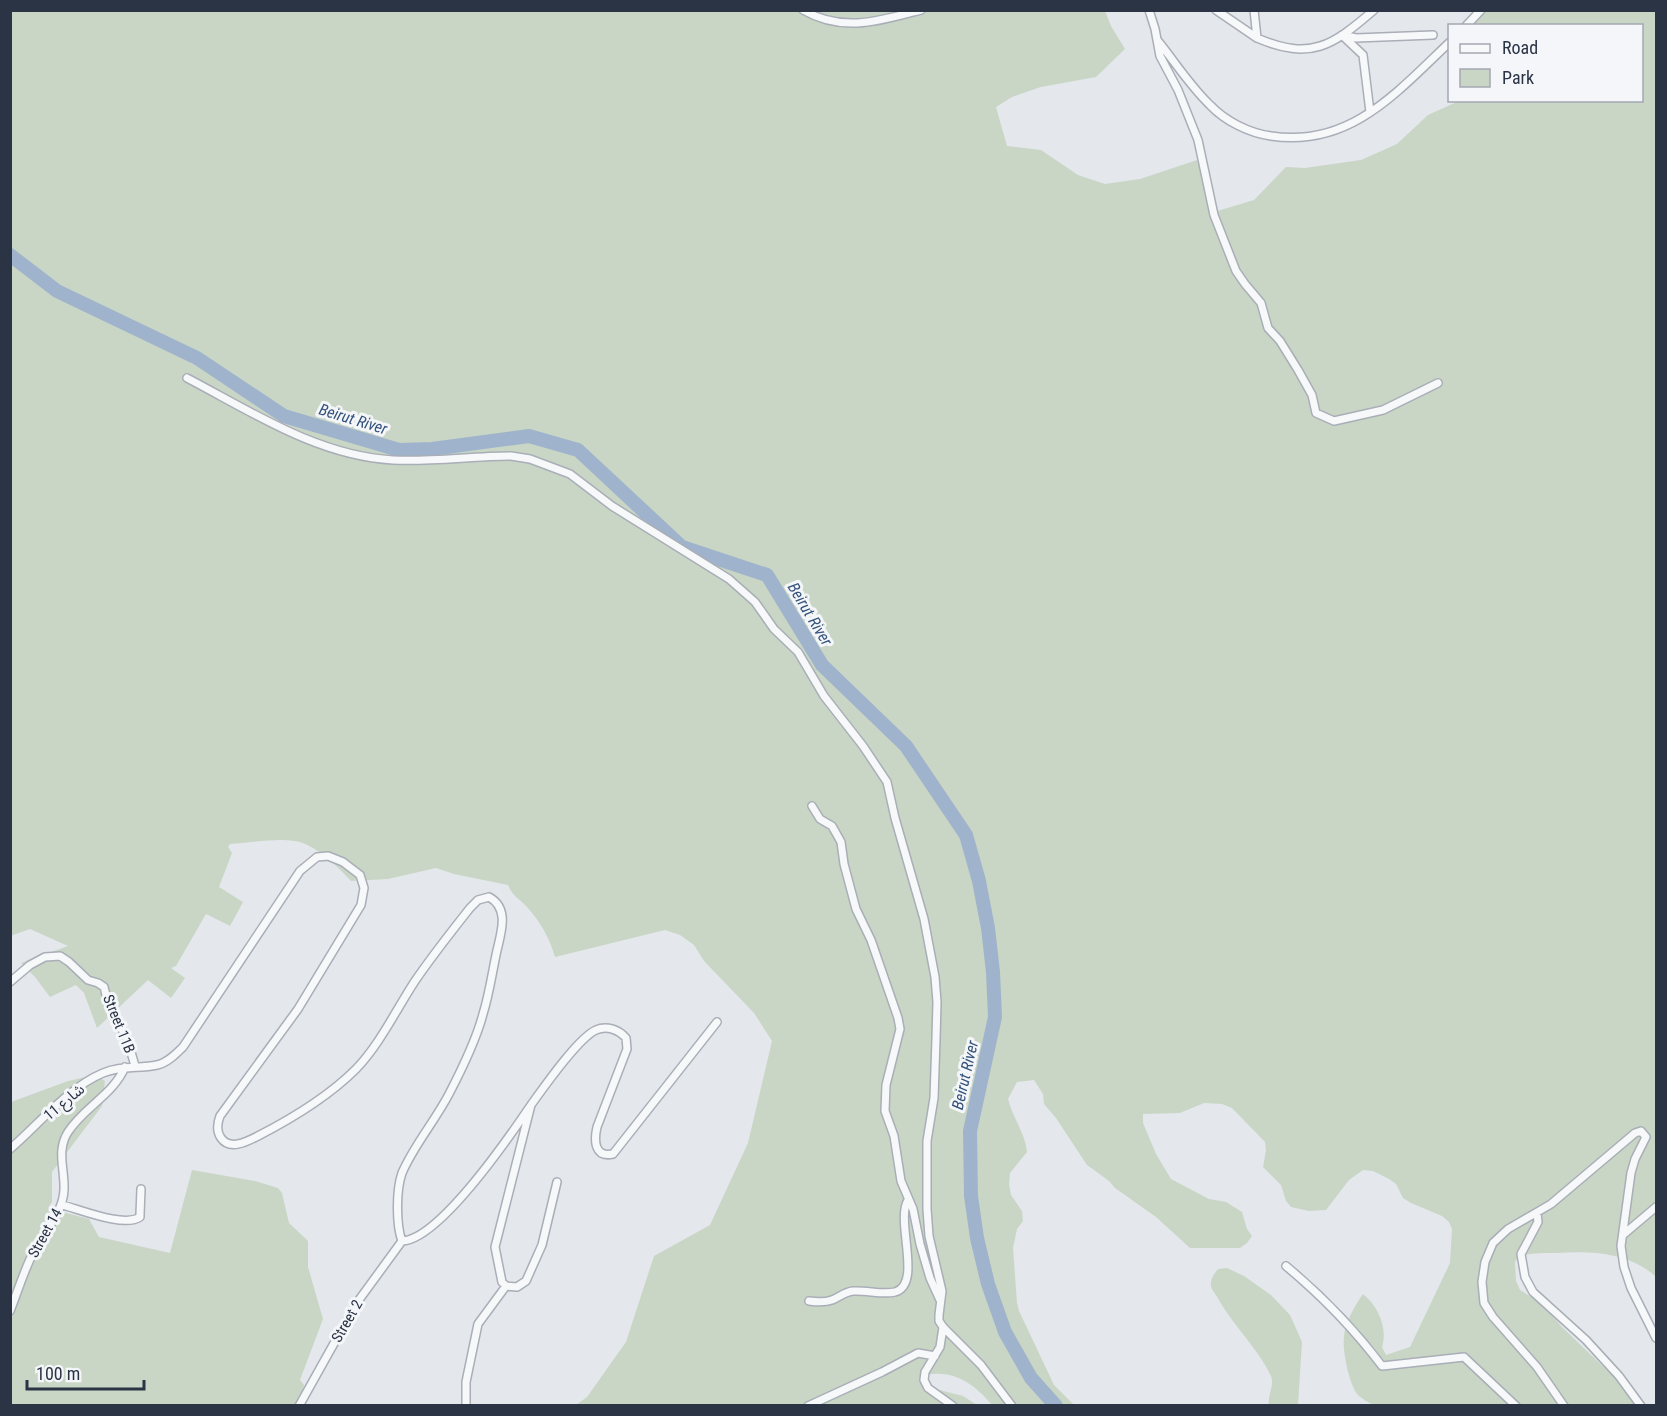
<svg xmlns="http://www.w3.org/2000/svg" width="1667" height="1416" font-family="'Roboto Condensed','Noto Sans Arabic',sans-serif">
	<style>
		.green { fill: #c9d6c5 }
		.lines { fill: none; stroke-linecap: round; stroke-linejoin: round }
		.river { stroke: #9fb4cc; stroke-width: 14 }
		.street-casing { stroke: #a9aeb7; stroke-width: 10 }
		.street { stroke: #f7f8fa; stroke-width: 7 }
		.labels { text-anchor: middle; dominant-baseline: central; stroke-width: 6; stroke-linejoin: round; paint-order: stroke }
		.street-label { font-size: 15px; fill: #2b3445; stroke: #f4f6f9 }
		.water-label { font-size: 16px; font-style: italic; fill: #34527a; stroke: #f4f6f9 }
	</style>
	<rect width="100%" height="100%" fill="#e4e7ec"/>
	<!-- green -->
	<path class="green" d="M10,11H1105L1111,26L1125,49L1096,77L1041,87L1012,97L996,107L1007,146L1041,150L1078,175L1105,184L1140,179L1197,160L1214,212L1254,200L1286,167L1305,168L1361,160L1397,144L1428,115L1459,101L1642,100V26L1467,25L1482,11H1656V1277C1629,1252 1591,1251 1556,1253C1543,1253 1532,1253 1519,1256L1515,1262L1516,1281L1520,1290L1541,1303L1562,1327L1643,1405H1373C1368,1402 1362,1399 1358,1395C1349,1384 1342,1350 1344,1336C1345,1323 1355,1305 1363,1294C1378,1306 1388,1328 1382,1347L1386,1355L1410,1347L1450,1263L1452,1229L1449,1222L1442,1216L1411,1203L1403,1198L1396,1184L1389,1179L1373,1171L1363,1170L1349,1180L1326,1210L1309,1211L1291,1207L1286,1201L1281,1185L1263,1167L1266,1150L1265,1142L1232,1108L1222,1104L1204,1103L1180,1113L1143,1114V1123L1156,1154L1171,1179L1209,1199L1226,1202L1242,1212L1247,1229L1252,1236L1247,1243L1240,1248H1190L1156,1217L1115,1188L1109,1181L1087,1165L1056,1118L1044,1104L1043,1094L1034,1080L1017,1082L1008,1099C1013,1119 1025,1132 1027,1152L1010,1173L1009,1184L1011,1195L1022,1211L1023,1221L1017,1229L1013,1248L1017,1303L1019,1311L1054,1385L1074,1405H992C973,1382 949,1367 919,1377L928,1387L963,1396L977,1405H576L587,1397L626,1342L654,1256L710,1225L748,1143L772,1041L754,1013L704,961L694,945L680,935L665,930L555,957C550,939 540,921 527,907C519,898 513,897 508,885L454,874L436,868L388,879L351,881C338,867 315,844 295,841C275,838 250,843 230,844L228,847L232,853L219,887L243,902L230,926L206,914L176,966L171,968L185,978L171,998L148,980L97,1028L84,993L76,985L50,997L35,977L21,963L68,946L30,929L10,936Z
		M95,1075L105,1081L102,1106L52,1172V1202L48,1208L89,1219L99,1237L170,1253L192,1170L255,1181L278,1188L282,1193L289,1223L308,1241V1267L323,1319L300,1380L304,1385L299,1405L11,1406V1102L68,1081Z
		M1227,1268L1244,1276L1271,1295L1290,1315L1302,1342L1298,1405H1269C1267,1394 1276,1385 1270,1374C1257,1348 1235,1327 1220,1302C1218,1297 1212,1291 1211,1286C1210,1279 1214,1274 1218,1269Z"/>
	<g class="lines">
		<!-- river -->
		<path class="river" d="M10,255L57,291L197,358L284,416L399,450L432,449L529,436L578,450L682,547L767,575L822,665L906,746L966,835L979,881L988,928L993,972L995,1017L970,1131L971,1196L977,1238L988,1284L1005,1332L1031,1378L1056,1406"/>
		<!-- street casing -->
		<g class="street-casing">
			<path id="street" d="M803,10C843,33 879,21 921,10
				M1149,10L1155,29L1160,56L1178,90L1198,140L1214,215L1236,271L1245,284L1261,303L1268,328L1280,341L1298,370L1312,395L1316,413L1334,421L1383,410L1438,383
				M1216,10L1257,38
				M1254,10L1257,38C1311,61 1332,46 1374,10
				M1466,26L1481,10
				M1342,35L1356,38L1433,35
				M1344,37L1363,55L1370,112
				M1158,41C1175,62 1190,86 1210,105C1225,121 1249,133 1271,136C1350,148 1397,92 1450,42
				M187,378C252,412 318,456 393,460C432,462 472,456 511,456L530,459L570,474L612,506L729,579L755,602L774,629L798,652L824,696L863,746L887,782L895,818L924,919L935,977L937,1002L936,1039L934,1098L927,1141V1209L929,1236L942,1291L939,1315V1321L943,1327L981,1365L1012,1406
				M812,806L820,819L832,826L841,842L844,864L856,909L871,940L898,1018L900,1029L886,1085L885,1111L894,1136L901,1181L913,1209L920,1244L930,1278L940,1300
				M10,982L30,965L45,957L60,956L69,962L88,980L98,983L104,987L109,1007L127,1038L135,1066
				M531,1105C544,1087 578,1038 596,1030C607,1025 619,1030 626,1038L627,1049L597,1127C594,1140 594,1158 613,1154L717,1022
				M10,1149C38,1125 69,1087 103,1073C122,1065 139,1069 157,1065C167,1063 176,1054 183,1047L300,871L317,857L328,856L343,862L360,875L364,888L361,905L298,1009L220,1116C217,1124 216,1131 221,1138C230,1151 248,1141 258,1136C293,1118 329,1096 356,1069C380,1044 396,1010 415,981C432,956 451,932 470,908L478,900L489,897C511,909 500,935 496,955C492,974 489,995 483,1014C476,1041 462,1069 449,1094C435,1121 414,1145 402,1173C396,1190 396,1225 402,1241
				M62,1205C79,1209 124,1228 140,1217V1214L141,1189
				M1537,1213L1538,1222L1521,1254L1525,1277L1533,1292L1586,1340L1619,1376L1641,1406
				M1624,1234L1656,1207
				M402,1241C439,1240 510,1136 531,1105L495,1247L502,1282L506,1286
				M1286,1266C1322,1296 1354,1329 1382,1366L1464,1357L1516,1406
				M809,1301C816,1302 824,1303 832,1300C840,1297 844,1292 853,1291C867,1290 882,1295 895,1292C923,1284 895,1221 908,1200
				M10,1311C18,1291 24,1270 34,1251C44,1232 63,1213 64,1190C65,1169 56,1151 68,1132C84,1107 113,1095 125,1067
				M943,1327L940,1347L925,1372L924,1380L928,1388L953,1406
				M299,1406L356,1304L402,1241
				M466,1406V1382L478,1324L506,1286L517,1287L526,1281L542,1245L557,1182
				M808,1406L882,1372L918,1353L935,1356
				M1564,1406L1537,1367L1493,1317L1484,1303L1482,1282L1485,1262L1493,1243L1508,1229L1551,1204L1635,1133L1641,1131L1646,1137L1635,1159L1631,1173L1621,1246L1624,1267L1631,1288L1656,1338"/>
		</g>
		<!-- street -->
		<use href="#street" class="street"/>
	</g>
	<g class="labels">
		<!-- street labels -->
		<g class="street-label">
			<text transform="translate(119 1024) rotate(68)">Street 11B</text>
			<text transform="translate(64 1102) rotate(-40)">شارع 11</text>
			<text transform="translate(45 1233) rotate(-61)">Street 14</text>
			<text transform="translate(347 1321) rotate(-60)">Street 2</text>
		</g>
		<!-- water labels -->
		<g class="water-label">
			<text transform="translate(353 419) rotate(17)">Beirut River</text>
			<text transform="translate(810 614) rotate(59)">Beirut River</text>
			<text transform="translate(965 1075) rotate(-77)">Beirut River</text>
		</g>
	</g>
	<!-- border -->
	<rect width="1667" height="1416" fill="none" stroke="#2b3445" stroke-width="24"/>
	<!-- legend -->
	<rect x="1448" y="24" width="195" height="78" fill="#f4f6f9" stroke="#a4a8b1" stroke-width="1.5"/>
	<rect x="1460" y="44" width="30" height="9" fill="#f7f8fa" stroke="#a4a8b1" stroke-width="1.5"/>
	<text x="1502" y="54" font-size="18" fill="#2b3445">Road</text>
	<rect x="1460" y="69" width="30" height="18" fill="#c9d6c5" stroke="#a4a8b1" stroke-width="1.5"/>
	<text x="1502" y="84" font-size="18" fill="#2b3445">Park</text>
	<!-- scale -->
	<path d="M27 1380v9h117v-9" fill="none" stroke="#2b3445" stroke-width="3"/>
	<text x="36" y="1380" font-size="18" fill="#2b3445" stroke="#f4f6f9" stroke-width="4.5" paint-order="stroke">100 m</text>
</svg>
